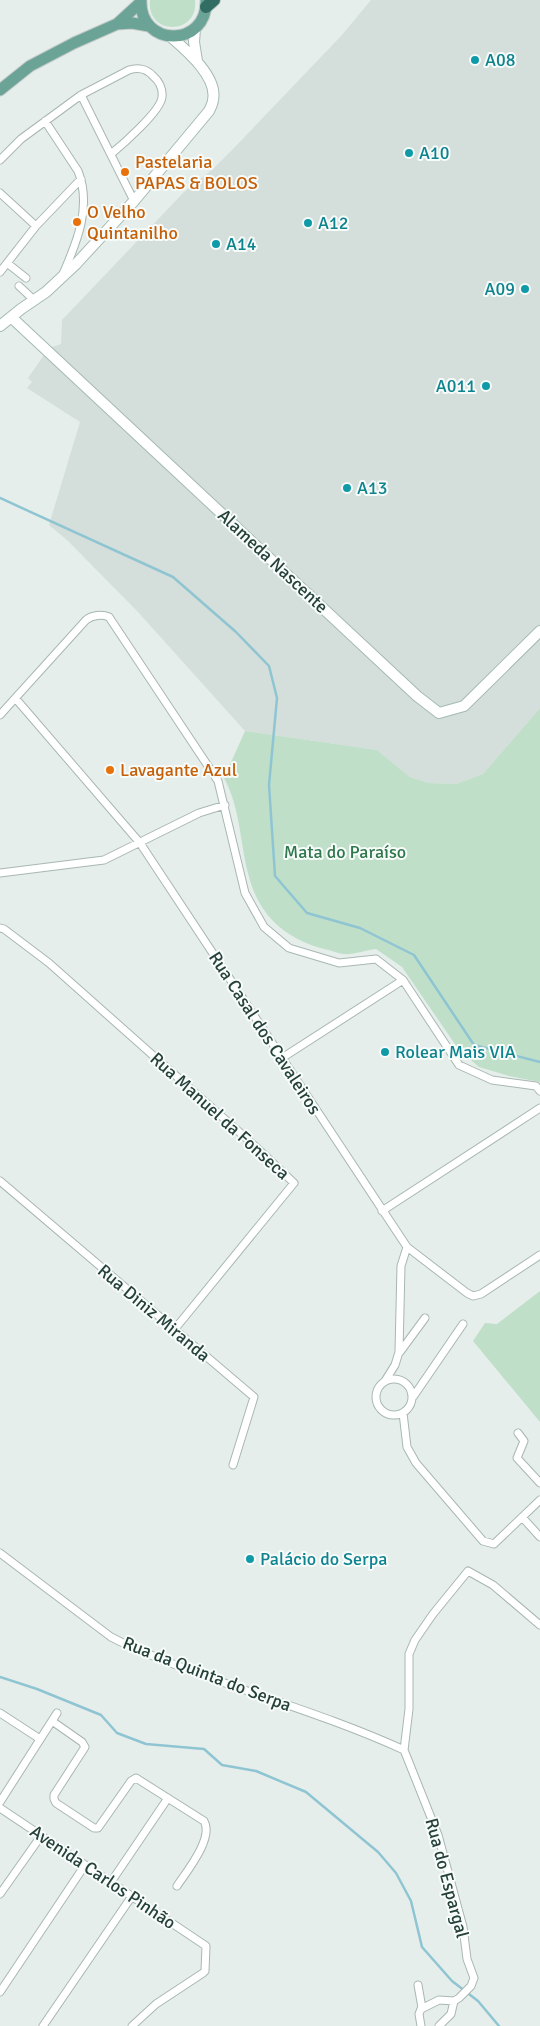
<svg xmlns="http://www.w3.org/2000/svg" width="540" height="2026" font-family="Signika,sans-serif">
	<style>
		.built { fill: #d4deda }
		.green { fill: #bfdfc9 }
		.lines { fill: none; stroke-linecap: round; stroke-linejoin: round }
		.stream { stroke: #8fc5d2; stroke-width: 2.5 }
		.street-casing { stroke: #a8b7b2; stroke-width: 9 }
		.secondary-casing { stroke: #a4bab3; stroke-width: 12 }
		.primary-casing { stroke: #c2cac8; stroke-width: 13 }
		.highway-casing { stroke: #c2cac8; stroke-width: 14 }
		.street { stroke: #fff; stroke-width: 7 }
		.secondary { stroke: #fff; stroke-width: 10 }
		.primary { stroke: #6ba396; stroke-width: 11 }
		.highway { stroke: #316d62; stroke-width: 12 }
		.culture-dot { fill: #0f9aa8; stroke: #f7fbf9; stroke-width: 2 }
		.food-dot { fill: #e8710a; stroke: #f7fbf9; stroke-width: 2 }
		.labels { text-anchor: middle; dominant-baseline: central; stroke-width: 4; stroke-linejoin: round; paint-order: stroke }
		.culture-label { font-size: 18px; fill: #0d838f; stroke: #f7fbf9; text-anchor: start }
		.food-label { font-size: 18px; fill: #c56008; stroke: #f7fbf9; text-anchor: start }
		.street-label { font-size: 18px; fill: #25413a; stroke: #f7fbf9 }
		.park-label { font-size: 18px; fill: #2f774d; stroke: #f7fbf9 }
	</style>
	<rect width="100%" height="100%" fill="#e6eeeb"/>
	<!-- built -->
	<path class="built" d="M371,0H540V708L483,774L456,784L429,783L410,777L377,750L245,731L138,612L68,541L49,525L80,422L27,388L32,382L28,378L44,355L52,347L61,344L62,320L184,192L213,169L235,147L342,35Z"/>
	<!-- green -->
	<path class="green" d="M150,0H195C199,36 146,36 150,0Z
		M540,708V1082L509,1076L479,1067L459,1050L402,967L376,949C366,950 353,955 343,954C337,953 330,950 324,949C284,938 258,915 248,873C240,842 240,807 224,778L245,731L377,750L410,777L429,783L456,784L483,774Z
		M540,1291V1422L473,1341L485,1323L497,1324Z"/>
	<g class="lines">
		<!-- stream -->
		<path class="stream" d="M0,498L173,577L236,632L269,666L277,698L269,785L275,876L307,913L360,928L414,955L474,1045L540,1062
			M0,1677L37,1689L101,1715L117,1733L146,1744L204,1749L222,1765L256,1771L306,1792L378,1852L396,1873L411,1901L422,1947L452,1981L478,2001L499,2026"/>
		<!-- street casing -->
		<g class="street-casing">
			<path id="street" d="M81,95L134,201
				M45,121L78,171C92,206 77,242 63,274
				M0,160L21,139L81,95L129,70C138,67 147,69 153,76C159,81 163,89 162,97C161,111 122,145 111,154
				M0,193L36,226
				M7,263L26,278
				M0,272L36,226L81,179
				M19,286L34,300
				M16,699L140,843L407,1247L467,1293L473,1296L481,1294L540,1255
				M0,715L86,620C92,615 102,614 109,617L218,781L245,893L264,927L289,948L339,963L376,959L403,980L459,1065L492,1080L536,1086L540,1091
				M0,873L104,860L199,813L225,805
				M0,928L4,929L49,963L256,1147L294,1183L174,1330
				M282,1058L403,980
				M0,1181L254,1397L233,1465
				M382,1211L540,1108
				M400,1352L425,1318
				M376 1397a18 18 0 1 1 36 0a18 18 0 1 1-36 0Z
				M385,1381L395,1365L399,1352L401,1266L407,1247
				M413,1397L463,1324
				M403,1413L407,1447L416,1463L483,1541L494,1544L540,1500
				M518,1433L524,1441L517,1458L540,1483
				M522,1517L540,1537
				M0,1553L111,1637L121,1642C212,1684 312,1708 404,1750
				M0,1713L40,1739
				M52,1721L82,1742L85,1747L54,1795V1799L56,1803L94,1828H98L131,1781L136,1778L204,1821C214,1838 187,1871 177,1886
				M0,1802L57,1713
				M0,1808L206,1946L205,1971L203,1973L156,2004L132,2026
				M111,1882L168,1798
				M0,1894L41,1836
				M418,1985L422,2008
				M0,1992L85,1865
				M43,2026L132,1896
				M421,2026L419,2014L421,2009L439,2000L454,2001L459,1998L471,1986L474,1978L467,1959L463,1927L438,1835L404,1750L409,1709V1654L415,1640L433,1614L468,1571L493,1585L540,1625
				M439,2026L451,2014L454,2001"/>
		</g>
		<!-- secondary casing -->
		<g class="secondary-casing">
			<path id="secondary" d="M195,29L194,42L197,61
				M11,317L417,696L439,713L464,706L540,631
				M0,326L21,309L46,292L76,264L134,201L209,111C211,107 213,103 213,100C218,77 186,50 171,37"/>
		</g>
		<!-- primary casing -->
		<g class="primary-casing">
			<path id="primary" d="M141,0C139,48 208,48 206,0
				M117,24L141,2
				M0,90L30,66L74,43L117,24L132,23L149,26"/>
		</g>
		<!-- highway casing -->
		<g class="highway-casing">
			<path id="highway" d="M206,7L214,0"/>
		</g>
		<!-- street -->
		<use href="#street" class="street"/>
		<!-- secondary -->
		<use href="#secondary" class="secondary"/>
		<!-- primary -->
		<use href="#primary" class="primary"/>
		<!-- highway -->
		<use href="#highway" class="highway"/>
	</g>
	<!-- markers -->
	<g class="culture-dot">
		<circle cx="475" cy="60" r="5"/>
		<circle cx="409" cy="153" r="5"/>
		<circle cx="308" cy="223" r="5"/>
		<circle cx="216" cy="244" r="5"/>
		<circle cx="525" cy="289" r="5"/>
		<circle cx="486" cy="386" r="5"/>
		<circle cx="347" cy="488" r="5"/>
		<circle cx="385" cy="1052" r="5"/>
		<circle cx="250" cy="1559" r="5"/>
	</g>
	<g class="food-dot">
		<circle cx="125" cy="172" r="5"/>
		<circle cx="77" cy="222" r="5"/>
		<circle cx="110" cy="770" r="5"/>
	</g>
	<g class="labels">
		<!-- culture labels -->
		<g class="culture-label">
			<text x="485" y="60">A08</text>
			<text x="419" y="153">A10</text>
			<text x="318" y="223">A12</text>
			<text x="226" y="244">A14</text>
			<text x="515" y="289" text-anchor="end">A09</text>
			<text x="476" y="386" text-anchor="end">A011</text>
			<text x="357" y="488">A13</text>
			<text x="395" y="1052">Rolear Mais VIA</text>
			<text x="260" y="1559">Palácio do Serpa</text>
		</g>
		<!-- food labels -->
		<g class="food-label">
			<text x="135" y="162">Pastelaria<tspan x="135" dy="21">PAPAS &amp; BOLOS</tspan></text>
			<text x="87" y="212">O Velho<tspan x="87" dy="21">Quintanilho</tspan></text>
			<text x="120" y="770">Lavagante Azul</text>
		</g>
		<!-- street labels -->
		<g class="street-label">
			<text transform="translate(273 561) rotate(43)">Alameda Nascente</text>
			<text transform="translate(265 1033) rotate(57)">Rua Casal dos Cavaleiros</text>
			<text transform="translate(220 1116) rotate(42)">Rua Manuel da Fonseca</text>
			<text transform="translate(154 1313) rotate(40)">Rua Diniz Miranda</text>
			<text transform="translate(207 1674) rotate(21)">Rua da Quinta do Serpa</text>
			<text transform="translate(103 1877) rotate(34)">Avenida Carlos Pinhão</text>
			<text transform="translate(447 1878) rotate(75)">Rua do Espargal</text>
		</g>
		<!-- park labels -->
		<g class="park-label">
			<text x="345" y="852">Mata do Paraíso</text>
		</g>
	</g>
</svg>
